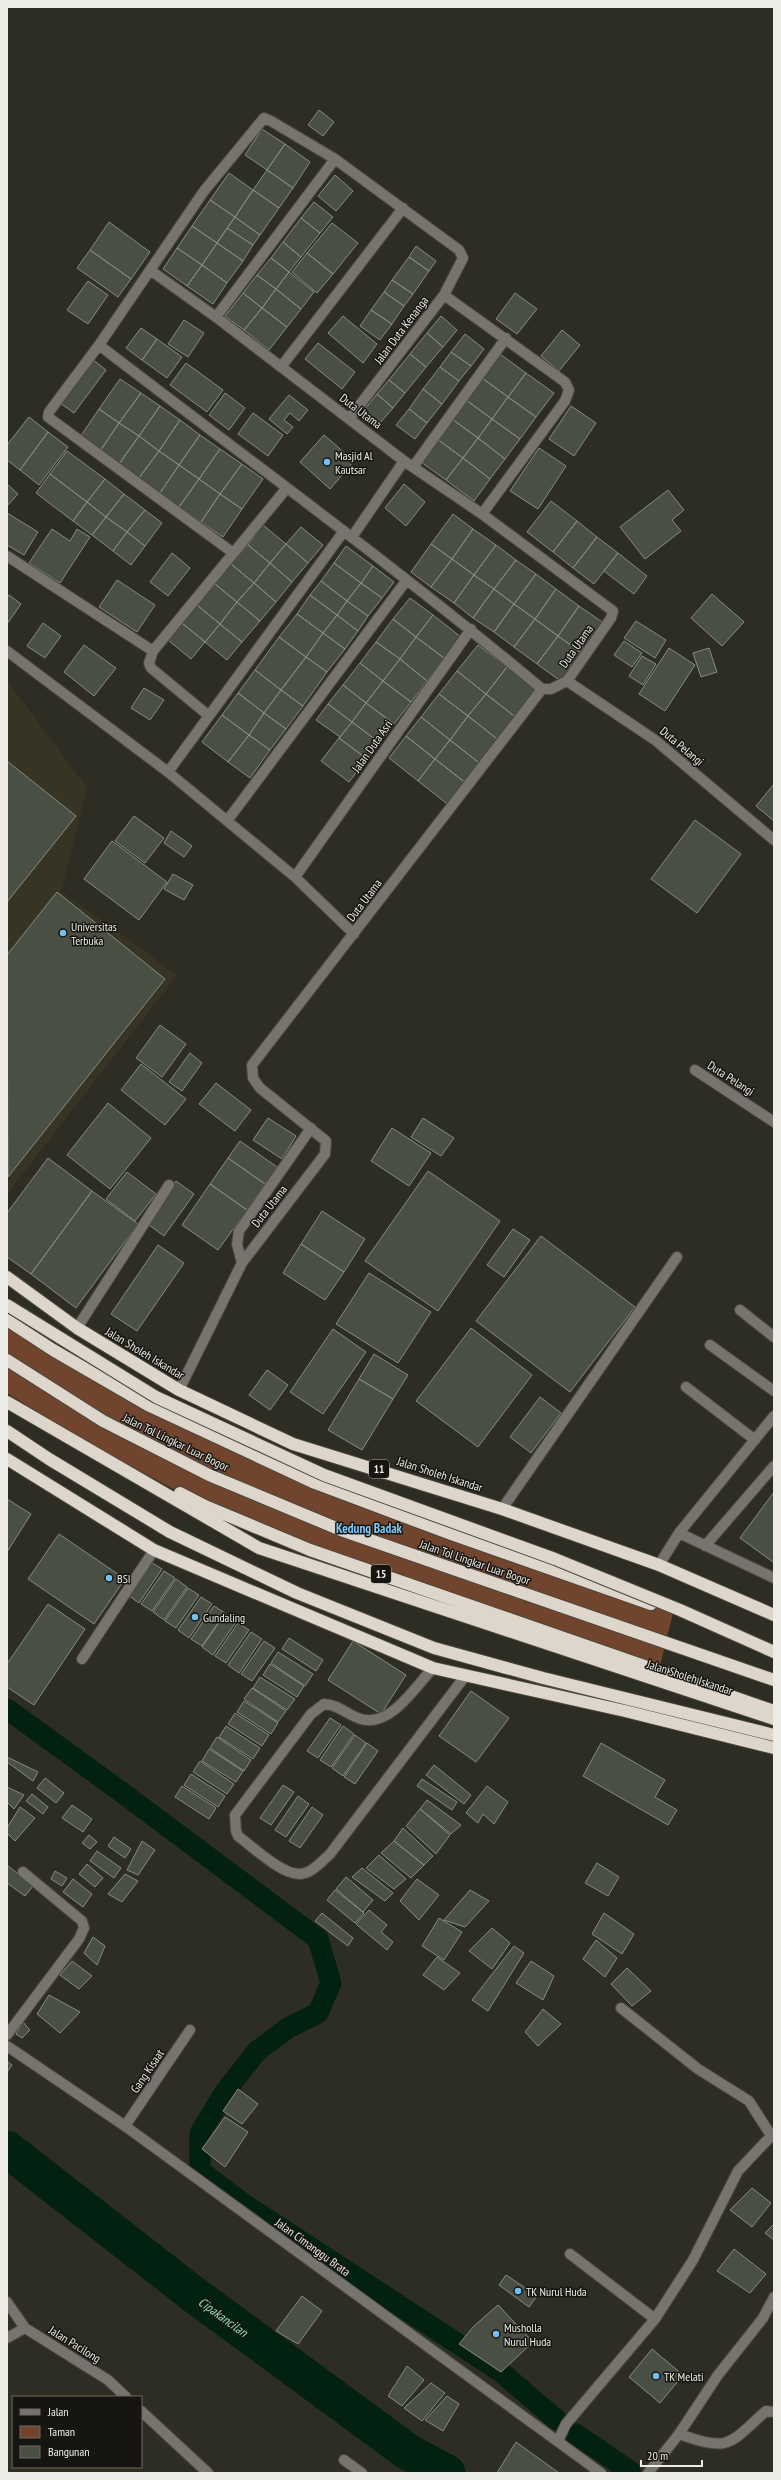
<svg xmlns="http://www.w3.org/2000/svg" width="781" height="2480" font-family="'PT Sans Narrow',sans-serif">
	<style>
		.built { fill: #373424 }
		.green { fill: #71442d }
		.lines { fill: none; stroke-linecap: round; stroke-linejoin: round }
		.canal { stroke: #032111; stroke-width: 21 }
		.river { stroke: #032111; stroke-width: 37 }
		.building { fill: #4a4f44; stroke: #878c81 }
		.minor-casing { stroke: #49483e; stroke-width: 12 }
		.highway-casing { stroke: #49483e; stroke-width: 14 }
		.minor { stroke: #77736f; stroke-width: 10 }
		.highway { stroke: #dfd6cb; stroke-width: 12 }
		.highway-bridge-casing { stroke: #49483e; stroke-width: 14; stroke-linecap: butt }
		.highway-bridge { stroke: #dfd6cb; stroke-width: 12 }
		.poi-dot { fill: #71c1f5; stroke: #161511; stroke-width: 1.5 }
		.labels { text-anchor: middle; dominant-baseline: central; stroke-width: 3; stroke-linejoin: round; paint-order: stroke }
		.shield { fill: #161511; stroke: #acaca6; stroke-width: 1 }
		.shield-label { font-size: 11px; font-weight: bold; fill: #edece6 }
		.street-label { font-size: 12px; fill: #edece6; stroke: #161511 }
		.poi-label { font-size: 12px; fill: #edece6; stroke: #161511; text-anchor: start }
		.neighbourhood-label { font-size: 13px; font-weight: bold; fill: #7ec8f7; stroke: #161511 }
		.water-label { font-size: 13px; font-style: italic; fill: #8be0ac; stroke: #161511 }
	</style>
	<rect width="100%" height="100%" fill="#2e2d23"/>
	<!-- built -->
	<path class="built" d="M7,681L87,788L61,891L177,975L7,1194Z"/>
	<!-- green -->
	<path class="green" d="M7,1319L154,1409L569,1575L673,1613L659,1670L205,1506L86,1442L7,1393Z"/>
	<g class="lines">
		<!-- canal -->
		<path class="canal" d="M7,1709L120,1791L318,1939L331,1983L318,2013L288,2028L257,2051L225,2092L200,2133V2171L241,2202L501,2372L557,2420
			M574,2433L630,2471"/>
		<!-- river -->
		<path class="river" d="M7,2149L193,2294L408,2452L447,2473"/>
	</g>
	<!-- building -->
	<path class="building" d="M319,110L334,122L323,136L308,125Z
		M262,129L285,144L267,170L245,155Z
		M285,144L310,162L293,188L267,170Z
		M267,170L293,188L279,208L253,190Z
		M229,173L253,190L235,217L210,200Z
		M335,175L353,191L336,211L318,196Z
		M253,190L279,208L260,235L235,217Z
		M210,200L235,217L217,243L192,226Z
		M314,202L333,217L320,233L301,218Z
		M235,217L260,235L253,245L227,228Z
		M301,218L320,233L301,257L283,242Z
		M109,222L150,252L131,279L90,250Z
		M332,223L358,243L333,274L307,253Z
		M192,226L217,243L202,265L177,248Z
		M227,228L253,245L243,261L217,243Z
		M283,242L301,257L289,272L271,258Z
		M217,243L243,261L227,283L202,265Z
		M416,246L436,261L429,271L409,257Z
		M177,248L202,265L187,286L163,269Z
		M90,250L131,279L118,297L77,268Z
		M307,253L333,274L317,293L292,272Z
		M409,257L429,271L413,294L392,280Z
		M271,258L289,272L276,289L257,275Z
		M202,265L227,283L213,304L187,286Z
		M289,272L314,292L301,309L276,289Z
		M257,275L276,289L262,308L243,293Z
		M392,280L413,294L404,306L384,292Z
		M88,281L108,295L88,324L67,310Z
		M276,289L301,309L287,327L262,308Z
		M384,292L404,306L392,324L371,310Z
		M243,293L262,308L244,330L225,316Z
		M515,293L537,309L517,334L496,319Z
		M262,308L287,327L269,350L244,330Z
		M371,310L392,324L380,340L360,326Z
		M343,316L377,344L363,363L328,333Z
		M441,316L457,330L443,347L427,333Z
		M184,320L204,333L188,357L168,344Z
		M141,328L157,339L142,360L126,348Z
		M562,330L580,345L559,371L541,356Z
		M427,333L443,347L426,367L410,354Z
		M465,334L484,349L471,366L451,352Z
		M157,339L182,357L167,378L142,360Z
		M318,343L355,372L342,389L305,359Z
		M451,352L471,366L459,381L440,367Z
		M410,354L426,367L405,393L389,380Z
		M500,354L526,373L508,397L482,378Z
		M92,359L106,370L74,413L60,403Z
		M186,363L223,390L207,412L170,385Z
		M440,367L459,381L442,404L423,389Z
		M526,373L554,393L536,417L508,397Z
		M482,378L508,397L492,419L466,400Z
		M120,379L141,393L119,423L99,409Z
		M389,380L405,393L393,408L377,394Z
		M423,389L442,404L427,423L409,409Z
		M141,393L160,406L139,436L119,423Z
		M225,393L245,408L229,430L209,415Z
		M377,394L393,408L380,423L364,410Z
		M289,395L308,410L299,421L290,413L284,420L293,427L287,434L269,419Z
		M508,397L536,417L520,439L492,419Z
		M466,400L492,419L478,438L452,419Z
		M160,406L180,420L159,451L139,436Z
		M571,406L596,423L574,456L549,439Z
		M99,409L119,423L100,451L80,437Z
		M409,409L427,423L415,439L396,425Z
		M253,413L283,435L268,456L238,434Z
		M29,417L48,432L20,470L7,460V445Z
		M452,419L478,438L463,458L437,439Z
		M492,419L520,439L505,459L478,438Z
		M180,420L200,435L179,465L159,451Z
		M119,423L139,436L119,464L100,451Z
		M48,432L68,447L39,485L20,470Z
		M200,435L220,449L199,479L179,465Z
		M324,435L354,461L330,489L300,462Z
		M139,436L159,451L139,478L119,464Z
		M478,438L505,459L490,479L463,458Z
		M437,439L463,458L446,480L421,462Z
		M539,448L566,466L538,509L510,491Z
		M220,449L242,464L220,494L199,479Z
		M67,451L105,479L87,502L50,474Z
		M159,451L179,465L160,493L139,478Z
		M463,458L490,479L474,501L446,480Z
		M242,464L263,479L242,509L220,494Z
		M179,465L199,479L179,507L160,493Z
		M50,474L87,502L73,521L36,493Z
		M105,479L124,494L106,517L87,502Z
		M199,479L220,494L201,522L179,507Z
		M7,484L18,494L7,506Z
		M404,484L425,502L406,526L385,508Z
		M668,490L684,510L672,520L681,531L645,559L620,527Z
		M124,494L145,510L127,532L106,517Z
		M220,494L242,509L223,537L201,522Z
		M551,501L577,521L553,552L527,532Z
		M87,502L106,517L92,535L73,521Z
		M145,510L162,523L145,546L127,532Z
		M7,513L38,532L24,555L7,545Z
		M453,514L473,529L452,559L431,544Z
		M106,517L127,532L113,551L92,535Z
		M577,521L597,537L573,568L553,552Z
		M263,525L286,544L270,563L248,545Z
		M301,527L323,545L308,563L286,544Z
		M52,529L70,541L77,529L90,537L60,583L29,563Z
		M473,529L496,545L474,575L452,559Z
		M127,532L145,546L131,565L113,551Z
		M597,537L618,553L594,584L573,568Z
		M286,544L308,563L292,582L270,563Z
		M431,544L452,559L431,587L411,572Z
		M248,545L270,563L254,583L231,564Z
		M496,545L516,560L494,589L474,575Z
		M346,546L373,566L361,583L334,563Z
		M172,553L190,568L168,596L150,582Z
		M618,553L647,576L634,594L604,571Z
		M452,559L474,575L454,603L431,587Z
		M516,560L536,574L514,604L494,589Z
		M270,563L292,582L276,602L254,583Z
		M334,563L361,583L347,601L321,581Z
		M231,564L254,583L237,602L215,584Z
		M373,566L394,582L382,598L361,583Z
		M536,574L556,589L535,619L514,604Z
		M474,575L494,589L473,618L454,603Z
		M117,580L155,605L137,632L99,607Z
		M321,581L347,601L337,615L310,595Z
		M254,583L276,602L260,621L237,602Z
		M361,583L382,598L368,616L347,601Z
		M215,584L237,602L220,624L197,605Z
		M494,589L514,604L494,632L473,618Z
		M556,589L579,606L558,636L535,619Z
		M712,594L744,622L722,646L691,618Z
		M9,595L21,604L7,624V598Z
		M310,595L337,615L323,633L297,614Z
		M410,598L433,615L416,637L393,619Z
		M347,601L368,616L358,631L337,615Z
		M237,602L260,621L242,642L220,624Z
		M514,604L535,619L514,647L494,632Z
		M197,605L220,624L205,642L182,623Z
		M579,606L605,624L583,654L558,636Z
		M297,614L323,633L306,657L279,637Z
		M337,615L358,631L345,649L323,633Z
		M433,615L461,637L444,658L416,637Z
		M393,619L416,637L400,659L376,642Z
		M535,619L558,636L537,664L514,647Z
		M636,621L666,640L655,658L624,638Z
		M43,623L61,636L45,658L27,646Z
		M182,623L205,642L191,659L168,640Z
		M220,624L242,642L227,660L205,642Z
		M323,633L345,649L327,672L306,657Z
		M558,636L583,654L562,682L537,664Z
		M279,637L306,657L281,690L255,670Z
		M416,637L444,658L427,681L400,659Z
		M624,641L642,653L632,667L614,655Z
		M376,642L400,659L383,681L360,663Z
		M84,645L116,668L94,696L64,672Z
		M478,645L507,667L486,694L457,671Z
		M669,648L695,665L665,711L639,694Z
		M709,648L717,672L701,677L693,653Z
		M642,656L656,664L643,685L629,676Z
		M306,657L327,672L303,706L281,690Z
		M400,659L427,681L411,702L383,681Z
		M360,663L383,681L366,703L343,685Z
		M507,667L539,692L518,719L486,694Z
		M255,670L281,690L264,713L238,693Z
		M457,671L486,694L468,716L439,694Z
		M383,681L411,702L394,724L366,703Z
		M343,685L366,703L352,722L328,704Z
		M144,688L164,700L150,720L131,708Z
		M281,690L303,706L286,729L264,713Z
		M238,693L264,713L249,735L222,715Z
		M439,694L468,716L450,740L421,717Z
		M486,694L518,719L501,742L468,716Z
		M366,703L394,724L380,743L352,722Z
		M328,704L352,722L340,737L316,720Z
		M264,713L286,729L270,750L249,735Z
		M222,715L249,735L228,762L202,742Z
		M468,716L501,742L482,765L450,740Z
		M421,717L450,740L435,759L406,736Z
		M352,722L380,743L367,759L339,738Z
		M249,735L270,750L250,778L228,762Z
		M406,736L435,759L418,781L389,758Z
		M339,738L367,759L349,782L321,761Z
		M450,740L482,765L467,784L435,759Z
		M435,759L467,784L450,806L418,781Z
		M7,761L76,816L7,902Z
		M774,784V821L756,806Z
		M134,816L164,838L145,863L115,841Z
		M695,820L741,854L697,913L651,879Z
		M171,831L192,846L184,857L164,843Z
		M112,841L167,882L139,920L84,879Z
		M173,874L193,885L184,900L164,889Z
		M57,892L165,979L8,1177L7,955Z
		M160,1025L186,1044L162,1077L136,1058Z
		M190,1053L202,1063L182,1091L169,1082Z
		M141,1064L186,1099L165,1125L121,1090Z
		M216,1083L251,1110L235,1131L199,1104Z
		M108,1103L151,1138L110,1189L67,1155Z
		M268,1118L296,1136L282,1159L253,1140Z
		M423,1118L454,1138L441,1156L411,1137Z
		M392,1128L431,1153L409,1186L371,1161Z
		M240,1141L277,1167L265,1184L228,1158Z
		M48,1158L92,1191L31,1274L7,1257V1213Z
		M228,1158L265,1184L247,1210L210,1184Z
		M428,1171L500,1221L438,1311L365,1261Z
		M127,1172L156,1194L135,1221L106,1199Z
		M176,1181L194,1194L164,1236L145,1222Z
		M210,1184L247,1210L218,1250L182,1225Z
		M92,1191L138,1224L76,1308L31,1274Z
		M322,1211L365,1239L344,1272L301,1244Z
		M513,1229L530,1240L504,1277L487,1265Z
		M541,1236L635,1307L570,1392L476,1321Z
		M301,1244L344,1272L325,1300L283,1273Z
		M158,1245L184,1263L137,1331L111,1314Z
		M369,1273L431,1312L398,1363L336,1324Z
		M471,1328L532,1375L478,1447L416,1401Z
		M333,1329L366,1352L323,1414L290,1392Z
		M374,1354L408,1375L393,1399L359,1379Z
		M267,1370L288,1385L270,1410L249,1395Z
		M359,1379L393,1399L362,1450L328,1430Z
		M540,1397L561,1413L531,1453L510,1437Z
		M774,1492V1561L773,1562L740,1538Z
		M7,1499L31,1514L7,1552Z
		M59,1534L125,1579L94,1624L28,1579Z
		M151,1562L162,1569L139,1603L128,1595Z
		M164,1571L175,1578L152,1611L141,1604Z
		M176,1579L187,1587L164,1620L153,1612Z
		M188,1588L199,1595L176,1628L165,1621Z
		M201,1597L212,1604L189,1638L178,1630Z
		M48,1604L85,1629L34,1705L7,1687V1664Z
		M214,1606L225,1613L202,1646L191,1639Z
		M225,1614L236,1622L213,1655L202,1647Z
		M238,1623L249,1630L226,1663L215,1656Z
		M251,1632L262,1639L239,1673L228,1665Z
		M289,1638L323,1660L316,1671L282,1649Z
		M264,1641L275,1648L252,1681L241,1674Z
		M353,1641L406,1675L381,1714L328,1680Z
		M278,1652L313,1674L305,1686L271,1663Z
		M270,1664L304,1686L297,1697L263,1675Z
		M260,1677L295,1699L287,1710L253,1688Z
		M252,1688L286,1711L278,1722L244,1699Z
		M471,1691L509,1718L476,1762L439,1736Z
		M244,1701L278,1723L271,1734L237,1712Z
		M235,1713L269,1735L262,1746L228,1724Z
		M330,1718L341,1725L318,1758L307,1751Z
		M226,1726L260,1748L253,1759L219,1737Z
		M343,1726L354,1734L331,1767L320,1760Z
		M355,1735L366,1743L343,1776L332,1768Z
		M217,1737L251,1760L244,1771L210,1748Z
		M367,1743L378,1751L355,1784L344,1777Z
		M601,1743L665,1780L655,1797L677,1810L668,1825L583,1776Z
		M209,1749L243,1771L236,1782L202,1761Z
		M7,1757L38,1772L33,1781L7,1762Z
		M200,1761L234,1784L227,1794L193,1772Z
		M434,1765L471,1795L464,1804L426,1775Z
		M191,1774L225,1796L218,1807L184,1785Z
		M45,1778L64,1793L56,1803L37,1788Z
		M422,1779L457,1802L452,1810L417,1786Z
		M283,1785L294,1792L271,1825L260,1818Z
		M182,1786L216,1808L209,1819L175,1797Z
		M487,1786L508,1802L494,1824L483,1814L478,1823L466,1813Z
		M7,1787L24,1795L14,1809L7,1802Z
		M32,1794L48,1807L43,1814L26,1801Z
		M298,1796L309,1804L286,1837L275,1830Z
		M427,1800L461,1825L451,1834L420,1809Z
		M72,1805L92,1819L83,1832L62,1818Z
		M20,1807L35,1818L15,1841L7,1833V1828Z
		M312,1807L323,1815L300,1848L289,1841Z
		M420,1809L450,1835L436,1854L406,1826Z
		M403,1828L433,1856L424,1865L394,1841Z
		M89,1835L97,1842L90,1849L82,1843Z
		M114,1837L131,1849L125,1858L108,1846Z
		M142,1841L155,1850L138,1875L127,1870Z
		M394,1841L424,1865L411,1878L381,1853Z
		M97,1851L121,1868L114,1878L90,1861Z
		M379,1855L406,1879L394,1889L366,1868Z
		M597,1863L619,1877L608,1896L585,1883Z
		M87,1864L103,1878L95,1887L79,1874Z
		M7,1865L33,1886L25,1896L7,1883Z
		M362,1868L393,1893L385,1901L352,1877Z
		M55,1871L67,1878L62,1886L51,1879Z
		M125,1874L138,1881L122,1902L108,1894Z
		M346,1877L373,1900L363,1912L336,1889Z
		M73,1879L92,1894L83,1907L63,1892Z
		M417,1879L439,1895L419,1920L400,1901Z
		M335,1890L364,1913L355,1923L327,1900Z
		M470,1890L489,1901L465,1927L444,1920Z
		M369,1910L387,1925L381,1932L393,1942L387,1950L356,1924Z
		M322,1913L353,1938L348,1946L315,1921Z
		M604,1913L634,1934L622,1954L592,1934Z
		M439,1918L462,1932L444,1960L422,1946Z
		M492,1928L510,1943L492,1969L469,1951Z
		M93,1937L105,1946L97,1965L84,1953Z
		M596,1940L617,1958L605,1977L583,1959Z
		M514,1946L524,1953L488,2011L472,2000Z
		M437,1957L460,1973L444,1990L423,1975Z
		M72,1961L92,1976L79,1989L60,1975Z
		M531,1961L554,1976L543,2000L516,1983Z
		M627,1968L651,1991L632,2006L611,1984Z
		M49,1995L80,2012L60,2033L37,2014Z
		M543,2009L561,2024L538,2046L525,2032Z
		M23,2022L30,2030L22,2038L16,2034Z
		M7,2061L12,2065L7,2072Z
		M238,2089L258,2104L242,2124L223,2111Z
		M225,2117L248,2132L225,2167L202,2149Z
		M752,2188L771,2203L752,2227L730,2210Z
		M774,2224V2240L765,2233Z
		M734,2249L766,2274L750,2293L717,2271Z
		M506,2275L537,2296L529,2307L499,2285Z
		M302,2296L322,2311L298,2344L276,2331Z
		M498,2305L533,2342L501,2372L459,2344L474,2326Z
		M652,2349L683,2375L660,2403L629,2377Z
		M407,2366L424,2380L402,2406L388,2396Z
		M431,2383L445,2393L422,2421L404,2408Z
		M447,2396L459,2404L443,2431L425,2420Z
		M516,2442L559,2473H497Z"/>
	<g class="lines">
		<!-- minor casing -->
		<g class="minor-casing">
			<path id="minor" d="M150,270L216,317L404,461L482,514L613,611L611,618L567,681L551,689H542L252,1065L253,1078L260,1088L326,1141L325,1154L242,1263L179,1390
				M444,295L565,382L569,390L565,401L482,514
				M216,317L335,159
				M99,345C247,459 399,569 542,689
				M281,367L403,208
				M413,467L506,338
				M344,531L168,772L295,877L354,934
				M352,537L404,461
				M232,552L48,417L49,412L99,345L204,191L264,118L271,121L335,159L459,250L463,258L444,295L349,419
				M7,556L153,651
				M7,651L168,772
				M567,681L655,740L774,840
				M209,716L151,668L149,663L153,651L286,489
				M227,821L406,581
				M295,877L471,629
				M695,1070L774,1122
				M242,1263L237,1244L239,1231L311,1128
				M740,1310L774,1337
				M77,1328L169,1185
				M710,1345L774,1391
				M686,1387L755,1440
				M502,1509L677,1257
				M679,1533L774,1578
				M705,1546L774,1466
				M659,1565L679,1533L774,1416
				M82,1659L154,1550
				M433,1668C415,1687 390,1728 361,1719C347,1715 340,1705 324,1704L311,1714L235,1815L236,1831L238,1836C253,1847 281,1874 299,1874C311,1874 321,1862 330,1854L466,1675
				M621,2008L698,2069L749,2101L770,2134
				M7,2035L79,1939L84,1928L82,1921L23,1872
				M7,2046L125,2126L601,2473
				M125,2126L190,2030
				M570,2254L655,2319
				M7,2302L25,2328
				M7,2338L25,2328L108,2380L126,2397
				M141,2411L208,2473
				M679,2434L718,2375L763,2318L774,2297
				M558,2441L566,2424L655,2319L693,2260L738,2171L774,2133
				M344,2460L362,2473
				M648,2473L679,2434C730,2452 728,2445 766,2411L774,2412"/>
		</g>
		<!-- highway casing -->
		<g class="highway-casing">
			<path id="highway" d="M7,1277L77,1328L179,1390L293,1444L502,1509L659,1565L774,1615
				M7,1320L53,1350L148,1405L315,1483L451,1534L651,1604
				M7,1360L103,1421L209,1475L341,1530L774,1680
				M7,1402L259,1548L774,1719
				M7,1431L49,1459L170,1532L297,1593L434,1648L543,1678L774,1735
				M7,1459L154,1550L433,1668L625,1711L774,1748
				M180,1493L205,1506L310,1550L771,1710"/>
		</g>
		<!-- minor -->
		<use href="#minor" class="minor"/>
		<!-- highway -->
		<use href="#highway" class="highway"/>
		<!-- highway-bridge casing -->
		<g class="highway-bridge-casing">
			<path id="highway-bridge" d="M7,1305L156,1397L324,1475L555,1559L680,1610L774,1652"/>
		</g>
		<!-- highway-bridge -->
		<use href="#highway-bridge" class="highway-bridge"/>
	</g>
	<!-- markers -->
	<g class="poi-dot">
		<circle cx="327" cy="462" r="4"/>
		<circle cx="63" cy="933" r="4"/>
		<circle cx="109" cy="1578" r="4"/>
		<circle cx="195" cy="1617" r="4"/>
		<circle cx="518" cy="2291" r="4"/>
		<circle cx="496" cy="2334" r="4"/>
		<circle cx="656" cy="2376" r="4"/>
	</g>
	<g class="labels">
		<!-- shield labels -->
		<g class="shield">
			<rect x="369" y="1460" width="20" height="18" rx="3"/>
			<rect x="371" y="1565" width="20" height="18" rx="3"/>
		</g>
		<g class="shield-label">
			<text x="379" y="1469">11</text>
			<text x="381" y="1574">15</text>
		</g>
		<!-- street labels -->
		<g class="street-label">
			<text transform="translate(401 330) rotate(-53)">Jalan Duta Kenanga</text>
			<text transform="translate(361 411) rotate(37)">Duta Utama</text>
			<text transform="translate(576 646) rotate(-55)">Duta Utama</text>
			<text transform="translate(372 746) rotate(-55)">Jalan Duta Asri</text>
			<text transform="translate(682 746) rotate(40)">Duta Pelangi</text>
			<text transform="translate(364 900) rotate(-53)">Duta Utama</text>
			<text transform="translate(731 1078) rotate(33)">Duta Pelangi</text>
			<text transform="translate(269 1206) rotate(-52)">Duta Utama</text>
			<text transform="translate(145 1353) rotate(31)">Jalan Sholeh Iskandar</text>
			<text transform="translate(176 1442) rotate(26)">Jalan Tol Lingkar Luar Bogor</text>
			<text transform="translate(440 1474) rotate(18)">Jalan Sholeh Iskandar</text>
			<text transform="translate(475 1562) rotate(19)">Jalan Tol Lingkar Luar Bogor</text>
			<text transform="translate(690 1677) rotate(18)">Jalan Sholeh Iskandar</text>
			<text transform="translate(147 2071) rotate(-56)">Gang Kisaat</text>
			<text transform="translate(313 2247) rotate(36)">Jalan Cimanggu Brata</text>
			<text transform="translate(75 2344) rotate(32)">Jalan Pacilong</text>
		</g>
		<!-- poi labels -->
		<g class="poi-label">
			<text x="335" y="455">Masjid Al<tspan x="335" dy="14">Kautsar</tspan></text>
			<text x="71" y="926">Universitas<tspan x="71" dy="14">Terbuka</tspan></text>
			<text x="117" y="1578">BSI</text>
			<text x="203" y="1617">Gundaling</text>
			<text x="526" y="2291">TK Nurul Huda</text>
			<text x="504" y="2327">Musholla<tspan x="504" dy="14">Nurul Huda</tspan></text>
			<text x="664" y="2376">TK Melati</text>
		</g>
		<!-- neighbourhood labels -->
		<g class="neighbourhood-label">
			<text x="369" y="1528">Kedung Badak</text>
		</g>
		<!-- water labels -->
		<g class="water-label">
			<text transform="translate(223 2317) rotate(36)">Cipakancilan</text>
		</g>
	</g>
	<!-- border -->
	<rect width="781" height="2480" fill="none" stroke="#edece6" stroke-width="16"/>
	<!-- legend -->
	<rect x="12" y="2396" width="130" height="72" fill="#161511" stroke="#6c6b66"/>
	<rect x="20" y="2409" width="20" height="6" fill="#77736f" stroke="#6c6b66"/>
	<text x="48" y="2416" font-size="12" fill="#edece6">Jalan</text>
	<rect x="20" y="2426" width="20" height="12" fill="#71442d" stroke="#6c6b66"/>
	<text x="48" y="2436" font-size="12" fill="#edece6">Taman</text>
	<rect x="20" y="2446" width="20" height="12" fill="#4a4f44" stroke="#6c6b66"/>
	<text x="48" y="2456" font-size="12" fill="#edece6">Bangunan</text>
	<!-- scale -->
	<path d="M641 2460v6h61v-6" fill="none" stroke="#edece6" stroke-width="2"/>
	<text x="647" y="2460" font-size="12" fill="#edece6" stroke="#161511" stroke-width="3" paint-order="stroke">20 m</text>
</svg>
